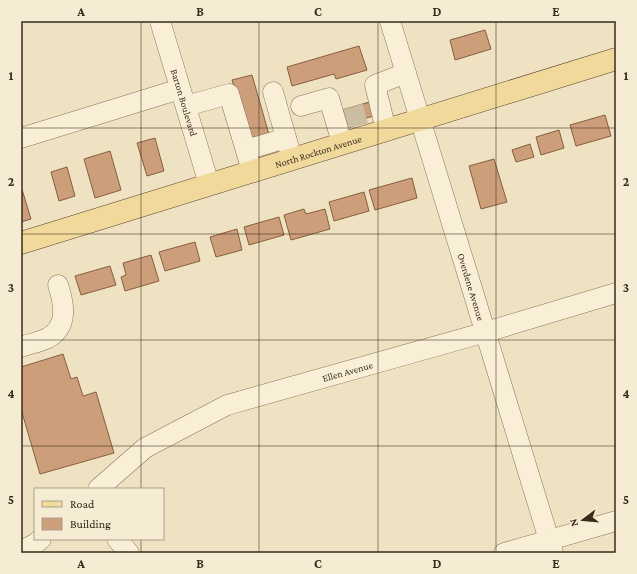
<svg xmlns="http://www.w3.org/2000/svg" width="637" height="574" font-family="'Crimson Pro',serif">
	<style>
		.building { fill: #cc9e79; stroke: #875e40 }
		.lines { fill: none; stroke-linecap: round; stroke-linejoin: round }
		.minor-tunnel { stroke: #cabda2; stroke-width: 20; stroke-dasharray: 20 10; stroke-linecap: butt }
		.minor-casing { stroke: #88745a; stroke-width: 21 }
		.major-casing { stroke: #56422e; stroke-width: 23 }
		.minor { stroke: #f9efd6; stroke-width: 20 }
		.major { stroke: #f1d99b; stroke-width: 22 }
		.grid { fill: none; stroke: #382b1e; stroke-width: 1; stroke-opacity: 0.55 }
		.labels { text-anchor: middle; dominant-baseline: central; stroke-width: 3; stroke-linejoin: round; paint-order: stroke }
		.street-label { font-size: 10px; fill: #382b1e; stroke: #f5ecd3 }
		.neatline { fill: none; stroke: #382b1e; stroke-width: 1.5 }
		.grid-label { font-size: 13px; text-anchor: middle; font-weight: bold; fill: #382b1e }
	</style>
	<rect width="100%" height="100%" fill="#eee2c3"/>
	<!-- building -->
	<path class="building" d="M485,30L491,49L455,60L450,40Z
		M359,46L367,70L336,79L334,74L292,86L287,67Z
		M252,75L270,138L251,144L232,80Z
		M373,101L377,115L346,124L342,110Z
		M605,115L611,136L576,146L570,125Z
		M559,130L564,148L541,155L536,137Z
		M155,138L164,171L147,176L137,143Z
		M530,144L534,157L516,162L512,150Z
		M110,151L121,190L95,198L84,159Z
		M494,159L507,202L481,209L469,166Z
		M67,167L75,196L59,201L51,172Z
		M412,178L417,198L375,210L369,190Z
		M21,186L31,219L21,222Z
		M364,192L369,211L334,221L329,202Z
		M304,209L306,214L325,209L330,229L291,240L284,215Z
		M279,217L284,235L249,245L244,227Z
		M237,229L242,250L216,257L210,237Z
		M195,242L200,261L165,271L159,252Z
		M151,255L159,281L125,291L121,277L126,275L123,263Z
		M110,266L116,285L81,295L75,276Z
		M63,354L71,379L77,377L83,396L96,392L114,453L40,474L21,409V367Z"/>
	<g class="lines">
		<!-- minor-tunnel -->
		<path class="minor-tunnel" d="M346,119L377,110"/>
		<!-- minor casing -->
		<g class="minor-casing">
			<g id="minor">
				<path id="s1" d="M160,21L209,184"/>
				<path id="s2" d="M390,21L553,553"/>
				<path d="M273,92L292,159"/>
				<path d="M186,106L229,94L252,171"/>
				<path d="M301,106L329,98L342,143"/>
				<path d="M386,130L375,85L406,73"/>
				<path d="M21,138L180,89"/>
				<path d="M246,150L286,138"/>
				<path d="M21,347C29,344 40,342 48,338C69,326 64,303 58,285"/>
				<path id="s3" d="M98,489L145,448L227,405L486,332L616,293"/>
				<path d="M117,539L129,553"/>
				<path d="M21,551L35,544L41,539"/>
				<path d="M504,553L616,521"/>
			</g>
		</g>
		<!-- major casing -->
		<g class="major-casing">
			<g id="major">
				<path id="s4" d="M21,243L616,59"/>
			</g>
		</g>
		<!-- minor -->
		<use href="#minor" class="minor"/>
		<!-- major -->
		<use href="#major" class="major"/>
	</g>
	<!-- grid -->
	<path class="grid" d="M141,21V489M259,21V553M378,21V553M496,21V553M21,128H616M21,234H616M21,340H616M21,446H616M141,539V553"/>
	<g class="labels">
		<!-- street labels -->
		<g class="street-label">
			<text stroke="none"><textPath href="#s1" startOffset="85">Barton Boulevard</textPath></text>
			<text stroke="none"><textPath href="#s4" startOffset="311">North Rockton Avenue</textPath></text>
			<text stroke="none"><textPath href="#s2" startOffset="278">Overdene Avenue</textPath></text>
			<text stroke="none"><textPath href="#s3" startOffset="280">Ellen Avenue</textPath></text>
		</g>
	</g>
	<!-- border -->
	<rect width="637" height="574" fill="none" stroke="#f5ecd3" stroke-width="44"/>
	<!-- legend -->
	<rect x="34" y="488" width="130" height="52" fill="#f5ecd3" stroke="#a99f8b"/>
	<rect x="42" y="501" width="20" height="6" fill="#f1d99b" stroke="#a99f8b"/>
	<text x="70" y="508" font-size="12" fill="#382b1e">Road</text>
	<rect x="42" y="518" width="20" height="12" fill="#cc9e79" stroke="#a99f8b"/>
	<text x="70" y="528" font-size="12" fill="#382b1e">Building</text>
	<!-- north arrow -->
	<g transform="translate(583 520) rotate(254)" stroke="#f5ecd3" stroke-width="3" paint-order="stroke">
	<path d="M0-3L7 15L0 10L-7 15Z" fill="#382b1e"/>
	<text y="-6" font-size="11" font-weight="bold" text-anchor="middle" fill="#382b1e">N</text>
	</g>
	<rect x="22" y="22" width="593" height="530" class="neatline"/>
	<g class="grid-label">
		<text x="81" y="16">A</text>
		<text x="200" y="16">B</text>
		<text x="318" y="16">C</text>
		<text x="437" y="16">D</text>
		<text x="556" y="16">E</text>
		<text x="11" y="80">1</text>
		<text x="626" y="80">1</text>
		<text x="11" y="186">2</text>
		<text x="626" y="186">2</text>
		<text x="11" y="292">3</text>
		<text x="626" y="292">3</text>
		<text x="11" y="398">4</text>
		<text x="626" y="398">4</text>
		<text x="11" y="504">5</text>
		<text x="626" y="504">5</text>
		<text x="81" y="568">A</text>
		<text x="200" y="568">B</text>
		<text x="318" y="568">C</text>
		<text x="437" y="568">D</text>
		<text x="556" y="568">E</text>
	</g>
</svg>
